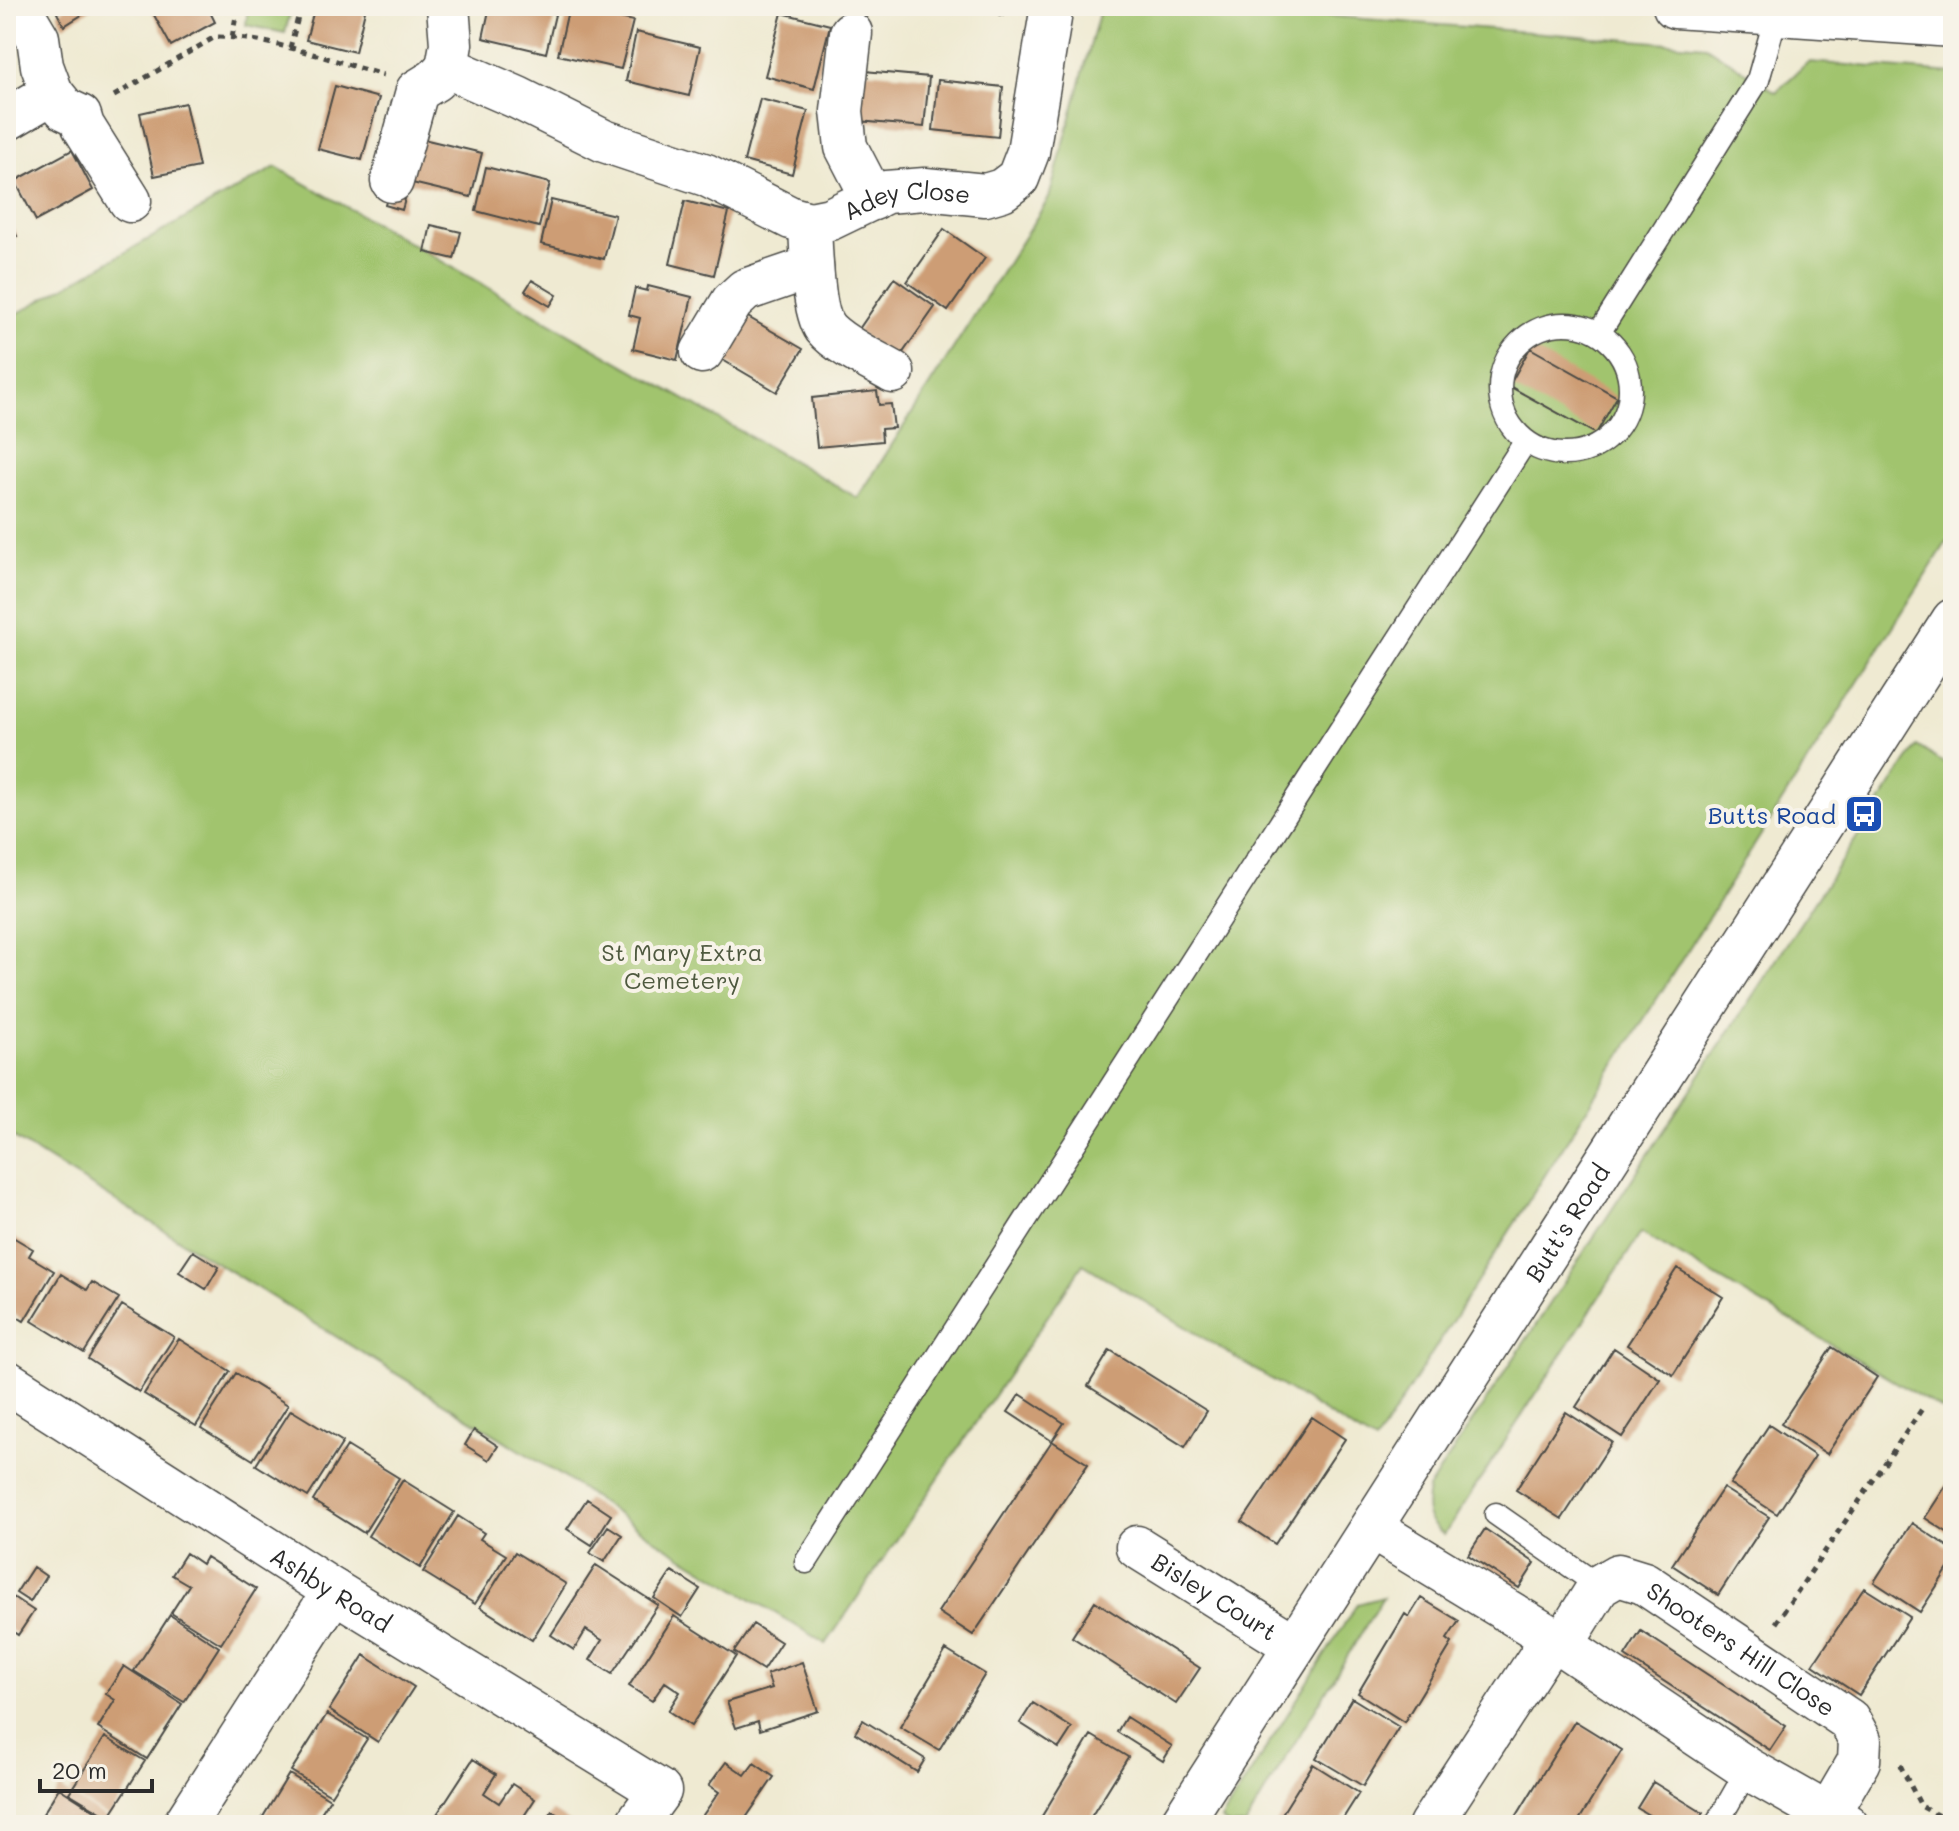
<svg xmlns="http://www.w3.org/2000/svg" width="1959" height="1831" font-family="Mali,sans-serif">
	<style>
		.green { fill: #a1c46e; stroke: #66784c; stroke-width: 2 }
		.building { fill: #cd9d74 }
		.lines { fill: none; stroke-linecap: round; stroke-linejoin: round }
		.lane-casing { stroke: #484844; stroke-width: 25 }
		.street-casing { stroke: #484844; stroke-width: 45 }
		.primary-casing { stroke: #484844; stroke-width: 47 }
		.path { stroke: #484844; stroke-width: 5; stroke-dasharray: 6 6; stroke-linecap: butt }
		.lane { stroke: #fff; stroke-width: 22 }
		.street { stroke: #fff; stroke-width: 42 }
		.primary { stroke: #fff; stroke-width: 44 }
		.labels { text-anchor: middle; dominant-baseline: central; stroke-width: 8; stroke-linejoin: round; paint-order: stroke }
		.street-label { font-size: 24px; fill: #2b2b2b; stroke: #f7f3e8 }
		.transit-label { font-size: 24px; fill: #164399; stroke: #f7f3e8; text-anchor: end }
		.park-label { font-size: 24px; fill: #4e593f; stroke: #f7f3e8 }
	</style>
	<rect width="100%" height="100%" fill="#f7f3e8"/>
	<filter id="ink" filterUnits="userSpaceOnUse"><feTurbulence type="fractalNoise" baseFrequency=".0125" numOctaves="2"/><feDisplacementMap in="SourceGraphic" scale="16" xChannelSelector="R" yChannelSelector="G"/><feConvolveMatrix kernelMatrix="1 2 1 2 8 2 1 2 1" color-interpolation-filters="sRGB"/></filter>
	<filter id="wash" filterUnits="userSpaceOnUse"><feTurbulence type="fractalNoise" baseFrequency=".006" numOctaves="4" result="noise"/><feDisplacementMap in="SourceGraphic" scale="32" xChannelSelector="R" yChannelSelector="G"/><feGaussianBlur stdDeviation="1.8" result="paint"/><feColorMatrix in="noise" values="0 0 0 0 0 0 0 0 0 0 0 0 0 0 0 0 0 1.4 0 .05"/><feComposite in="paint" operator="in"/></filter>
	<g filter="url(#wash)">
		<rect width="100%" height="100%" fill="#efead2"/>
		<!-- green -->
		<path class="green" d="M248,6H292L285,33L246,25Z
			M1101,6H1201L1706,46L1776,92L1808,62L1953,73V532L1375,1443L1083,1264L826,1644L660,1543L562,1476L6,1133V320L276,167L858,498L1049,198Z
			M1917,746L1953,769V1416L1641,1233L1444,1535C1425,1521 1424,1511 1428,1489Z
			M1383,1597L1245,1825H1228L1221,1820L1357,1604Z"/>
		<g id="blocks">
			<!-- building -->
			<path class="building" d="M69,6H96L64,26L57,13Z
				M149,6H207L215,22L171,46Z
				M315,6H366L355,52L306,40Z
				M490,6H557L546,53L483,38Z
				M569,6L633,21L621,69L558,55Z
				M782,13L830,25L814,89L765,76Z
				M636,32L700,47L689,96L626,81Z
				M6,38L15,45L6,55Z
				M864,71L929,77L924,127L859,121Z
				M938,80L1003,87L998,137L933,130Z
				M335,86L379,98L362,160L318,149Z
				M760,99L808,111L792,174L744,161Z
				M185,103L199,167L154,176L140,113Z
				M419,138L482,153L471,197L408,182Z
				M72,150L93,190L36,221L15,181Z
				M486,167L550,183L539,227L476,211Z
				M390,187L407,192L402,210L385,205Z
				M551,200L615,215L604,259L541,244Z
				M685,201L729,212L714,275L670,264Z
				M6,216L17,236L6,241Z
				M431,225L461,232L454,259L425,252Z
				M944,229L985,258L948,311L907,282Z
				M894,278L935,307L897,361L857,332Z
				M532,280L557,295L550,306L525,291Z
				M648,286L692,297L677,360L633,349L640,318L629,315L635,288L647,291Z
				M746,316L803,349L777,392L721,359Z
				M1530,348L1617,397L1596,434L1509,386Z
				M877,391L879,405L891,404L894,428L881,429L882,441L817,447L812,398Z
				M6,1233L33,1249L29,1256L54,1271L24,1321L6,1310Z
				M193,1251L219,1267L206,1289L179,1272Z
				M1677,1268L1723,1297L1673,1375L1627,1345Z
				M61,1274L87,1290L92,1282L119,1298L84,1353L32,1321Z
				M122,1305L174,1337L139,1392L88,1359Z
				M179,1339L230,1371L196,1426L144,1394Z
				M1832,1347L1877,1377L1827,1454L1781,1424Z
				M1614,1348L1660,1379L1622,1437L1576,1407Z
				M1110,1350L1207,1411L1185,1447L1088,1386Z
				M236,1373L288,1405L253,1460L201,1428Z
				M1020,1394L1064,1423L1052,1441L1008,1412Z
				M291,1410L343,1442L308,1497L256,1465Z
				M1566,1412L1612,1442L1562,1519L1516,1490Z
				M1312,1417L1345,1439L1275,1544L1242,1522Z
				M1769,1425L1815,1456L1777,1514L1730,1484Z
				M474,1430L498,1446L489,1460L465,1445Z
				M1052,1441L1088,1464L973,1635L938,1612Z
				M347,1446L399,1478L364,1533L313,1501Z
				M1953,1475V1536L1925,1518Z
				M403,1480L454,1512L420,1568L368,1536Z
				M1723,1488L1769,1517L1718,1595L1672,1565Z
				M587,1499L611,1515L592,1545L567,1529Z
				M458,1516L484,1533L480,1539L506,1555L475,1604L423,1572Z
				M1912,1523L1953,1550V1561L1920,1612L1874,1582Z
				M608,1526L622,1535L604,1562L590,1553Z
				M1485,1529L1535,1563L1519,1588L1468,1555Z
				M515,1552L566,1584L532,1640L480,1607Z
				M186,1553L202,1564L206,1557L256,1589L221,1644L171,1613L189,1585L172,1575Z
				M596,1565L658,1605L612,1674L590,1660L602,1640L586,1630L574,1650L551,1635Z
				M33,1567L46,1576L30,1602L16,1593Z
				M672,1571L700,1589L682,1617L654,1598Z
				M1864,1588L1910,1617L1859,1695L1813,1665Z
				M13,1597L34,1611L18,1635L6,1627V1608Z
				M1421,1598L1459,1621L1447,1639L1452,1643L1404,1722L1358,1693L1405,1614L1409,1617Z
				M1095,1601L1200,1668L1176,1704L1072,1637Z
				M170,1615L219,1647L184,1702L134,1671Z
				M674,1616L736,1656L691,1726L668,1711L680,1692L665,1682L652,1701L629,1686Z
				M753,1624L781,1642L763,1670L734,1652Z
				M1641,1631L1786,1726L1770,1750L1625,1656Z
				M946,1650L985,1674L939,1750L900,1727Z
				M364,1655L414,1687L378,1742L329,1710Z
				M802,1662L818,1711L760,1730L758,1721L736,1728L727,1702L772,1688L767,1674Z
				M124,1666L182,1704L147,1759L98,1728L115,1700L106,1694Z
				M1352,1698L1399,1727L1363,1786L1316,1758Z
				M1033,1703L1072,1728L1059,1748L1020,1723Z
				M327,1714L367,1739L331,1795L291,1771Z
				M1126,1717L1172,1746L1163,1761L1117,1732Z
				M863,1720L925,1759L917,1772L855,1733Z
				M1575,1721L1622,1750L1576,1825H1511Z
				M1091,1735L1128,1757L1086,1825H1057L1042,1816Z
				M105,1737L145,1761L109,1817L69,1793Z
				M473,1759L496,1774L484,1793L499,1803L512,1784L535,1799L518,1825H430Z
				M726,1762L745,1775L754,1763L774,1777L741,1825H696L719,1792L709,1785Z
				M1313,1764L1359,1793L1347,1812L1339,1825H1275Z
				M289,1774L330,1799L313,1825H258Z
				M1653,1782L1703,1813L1696,1825H1666L1637,1808Z
				M59,1788L109,1820L106,1825H36Z
				M552,1811L574,1825H543Z"/>
		</g>
	</g>
	<g filter="url(#ink)">
		<use href="#blocks" fill-opacity="0" stroke="#484844" stroke-width="2"/>
		<g class="lines">
			<!-- lane casing -->
			<g class="lane-casing">
				<path id="lane" d="M1500 389a65 65 0 1 1 130 0a65 65 0 1 1-130 0Z
					M1599,333L1758,80L1777,13
					M1496,1514L1599,1586
					M806,1562L1525,442
					M1716,1825L1748,1769"/>
			</g>
			<!-- street casing -->
			<g class="street-casing">
				<g id="street">
					<path d="M19,6L38,38L42,66L52,93"/>
					<path d="M851,33L842,111L846,147L873,199"/>
					<path d="M447,67L451,44L448,6"/>
					<path d="M6,120L52,93L65,109L80,116L83,126L130,201"/>
					<path d="M392,181L417,91L435,80L447,67L518,98L604,141L706,175L791,218L810,223"/>
					<path d="M702,352L732,302L745,290L812,267"/>
					<path id="s1" d="M893,372C874,361 839,345 825,328C812,310 811,246 810,223L830,219L886,192L925,189L985,195L1002,190L1018,178L1028,152L1052,6"/>
					<path id="s2" d="M6,1381L334,1591L660,1791L639,1820"/>
					<path d="M1371,1528L1552,1638L1748,1769L1847,1825"/>
					<path id="s3" d="M1137,1547L1294,1645"/>
					<path id="s4" d="M1562,1645L1599,1586L1618,1575L1644,1583L1849,1720L1860,1740L1859,1761L1828,1814"/>
					<path d="M184,1825L334,1591"/>
					<path id="s5" d="M1180,1825L1953,620"/>
					<path d="M1430,1825L1552,1638"/>
				</g>
			</g>
			<!-- primary casing -->
			<g class="primary-casing">
				<path id="primary" d="M1675,6L1953,25"/>
			</g>
			<!-- path -->
			<path class="path" d="M952,6L1010,15
				M232,37L238,6
				M290,48L301,6
				M114,96L215,37C272,37 329,60 383,75
				M1776,1623L1924,1406
				M1900,1765L1921,1806L1953,1824"/>
			<!-- lane -->
			<use href="#lane" class="lane"/>
			<!-- street -->
			<use href="#street" class="street"/>
			<!-- primary -->
			<use href="#primary" class="primary"/>
		</g>
	</g>
	<!-- icons -->
	<defs>
		<g id="bus-square" transform="scale(2)"><rect x="-9" y="-9" width="18" height="18" rx="4" fill="#1a4fb4" stroke="#f7f3e8"/><path d="M-5-6H5V4H4V6H2V4H-2V6H-4V4H-5ZM-3.5-4V0h7V-4ZM-3.5 1.2v1.5H-2V1.2ZM2 1.2v1.5H3.5V1.2Z" fill="#fff"/></g>
	</defs>
	<g fill-rule="evenodd">
		<use href="#bus-square" x="1864" y="814"/>
	</g>
	<g class="labels">
		<!-- street labels -->
		<g class="street-label">
			<text stroke="none"><textPath href="#s1" startOffset="290">Adey Close</textPath></text>
			<text stroke="none"><textPath href="#s5" startOffset="716">Butt's Road</textPath></text>
			<text stroke="none"><textPath href="#s2" startOffset="386">Ashby Road</textPath></text>
			<text stroke="none"><textPath href="#s3" startOffset="92">Bisley Court</textPath></text>
			<text stroke="none"><textPath href="#s4" startOffset="236">Shooters Hill Close</textPath></text>
		</g>
		<!-- transit labels -->
		<g class="transit-label">
			<text x="1836" y="814">Butts Road</text>
		</g>
		<!-- park labels -->
		<g class="park-label">
			<text x="682" y="951">St Mary Extra<tspan x="682" dy="28">Cemetery</tspan></text>
		</g>
	</g>
	<!-- margin -->
	<rect width="1959" height="1831" fill="none" stroke="#f7f3e8" stroke-width="32"/>
	<!-- scale -->
	<path d="M40 1779v12h112v-12" fill="none" stroke="#2b2b2b" stroke-width="4"/>
	<text x="52" y="1779" font-size="24" fill="#2b2b2b" stroke="#f7f3e8" stroke-width="6" paint-order="stroke">20 m</text>
</svg>
